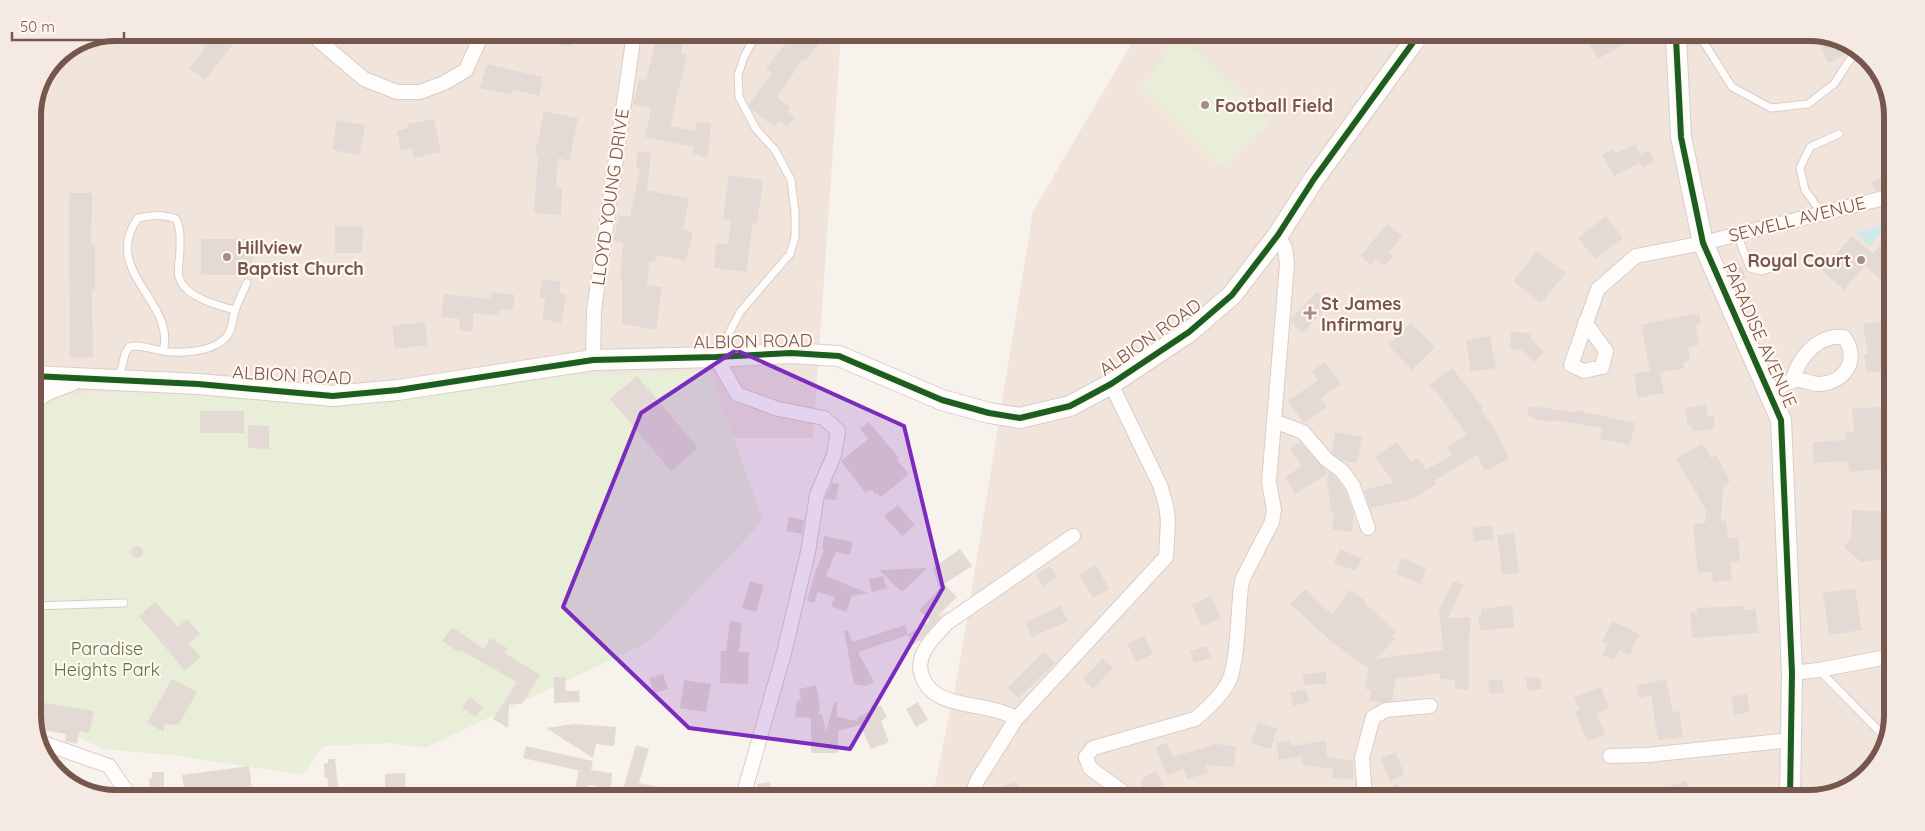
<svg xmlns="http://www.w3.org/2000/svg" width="1925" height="831" font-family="Quicksand,sans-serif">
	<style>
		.residential { fill: #f1e4db }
		.green { fill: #e8eed8 }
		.water { fill: #cfeae8 }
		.building { fill: #e4dad5 }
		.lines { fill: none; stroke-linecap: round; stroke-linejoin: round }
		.lane-casing { stroke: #d7ceca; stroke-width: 9 }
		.street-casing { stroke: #d7ceca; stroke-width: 16 }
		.secondary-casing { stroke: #d8ceca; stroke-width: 22 }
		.lane { stroke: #fefdfc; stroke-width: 7 }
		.street { stroke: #fefdfc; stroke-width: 14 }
		.secondary { stroke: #fefdfc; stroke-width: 20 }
		.cycleway-casing { stroke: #fff7f0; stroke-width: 9 }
		.cycleway { stroke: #1b5e20; stroke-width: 6 }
		.marked { fill: #7b2cbf; fill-opacity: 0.2; stroke: #7b2cbf; stroke-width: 4; stroke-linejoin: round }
		.poi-dot { fill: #a48d85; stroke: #fff7f0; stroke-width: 2 }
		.labels { text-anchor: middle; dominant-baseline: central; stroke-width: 4.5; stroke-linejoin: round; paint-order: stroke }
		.poi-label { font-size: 18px; font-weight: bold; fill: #77564d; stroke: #fff7f0; text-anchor: start }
		.street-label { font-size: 18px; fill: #77564d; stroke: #fff7f0 }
		.park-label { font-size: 18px; fill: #597642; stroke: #fff7f0 }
		.rim { fill: none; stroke: #77564d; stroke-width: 6 }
	</style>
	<rect width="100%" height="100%" fill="#f8f2ed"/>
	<!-- residential -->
	<path class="residential" d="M116,33L841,35L813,438H33V111L57,57L84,39Z
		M1136,36L1841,39L1878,69L1892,111L1886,747L1856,784L1809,798L933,795L960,662L1033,211Z"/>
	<!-- green -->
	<path class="green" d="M1180,36L1270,122L1220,167L1141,88Z
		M709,370L763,520L650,641L425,748L391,743L323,746L302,775L180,756L104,749L33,717V410L35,407L70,394Z"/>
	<!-- water -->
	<path class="water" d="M1884,224L1887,227L1870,246L1855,233Z"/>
	<!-- building -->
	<path class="building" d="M187,33H242L205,80L189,68L206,47Z
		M536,34H573L571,46L536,42Z
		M657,34L685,35L681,53L687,54L670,126L695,131L696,122L711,123L708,158L693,153L694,147L645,137L651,108L633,104L639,79L646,81Z
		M793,35H810L820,42L806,61L803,59L777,97L791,107L787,111L795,117L787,127L779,121L775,127L751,109L749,104L772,73L766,69L784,45L785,46Z
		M1586,38H1635L1598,59Z
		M1818,39H1841L1857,52L1849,53L1828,63Z
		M487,64L543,77L539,96L513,90L512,95L480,88Z
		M544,111L578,118L569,161L558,158L556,187L562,188L561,215L534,213L538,154H535Z
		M434,119L441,152L414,158L412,148L401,150L397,131L408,128L407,124Z
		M337,120L365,125L359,155L332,150Z
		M1635,144L1640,154L1649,150L1655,161L1643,168L1640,163L1614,176L1602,154L1613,149L1615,154Z
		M638,151L651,153L647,190L689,199L683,230L693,232L686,261L656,255L655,262H649L647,285L662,287L656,330L622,324V279H620L623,243L613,241L619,215L630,217L640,168H636Z
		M1892,174V187L1875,191L1871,182Z
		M729,175L763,180L757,224L753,223L746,272L714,268L716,244H728L731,221L723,219Z
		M69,193H92L91,244H95V290H92L93,357L70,358Z
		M1606,216L1623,238L1595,259L1578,238Z
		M1387,224L1402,236L1389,252L1393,256L1384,266L1376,259L1371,265L1360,256Z
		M335,226L363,227L362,253H335Z
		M1891,233V276L1885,283L1865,266L1844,290L1822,270L1852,236L1873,254Z
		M201,239H253V275H201Z
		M1537,251L1566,273L1541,303L1513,281Z
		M1742,267L1746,278L1734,283L1729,272Z
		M543,279L561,282L559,293L567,295L561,323L542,319L546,298L539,297Z
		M492,292L515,295L513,310L500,309L499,316L474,313L472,332L459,330L460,319L441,317L444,294L491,299Z
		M1317,292L1330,305L1302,333L1291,322V318Z
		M1699,313L1701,324L1695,325L1699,345L1688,347L1690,360L1683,362L1684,368L1660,373L1664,393L1638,398L1634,374L1650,371L1641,325Z
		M1890,320V370L1867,373L1864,355L1868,354L1863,324Z
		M425,322L428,345L395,349L392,326Z
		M1411,323L1435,347L1412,370L1388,345Z
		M1511,332L1531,333V339L1544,352L1534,362L1521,350L1510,349Z
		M1490,336L1496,368L1471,372L1466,340Z
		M1325,362L1341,384L1321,398L1327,407L1304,423L1288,401L1318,380L1312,371Z
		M1452,368L1483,408L1481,409L1496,432L1509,459L1485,471L1477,455L1434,481L1436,484L1413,499L1370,508L1364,490L1394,483L1375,457L1397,442L1411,462L1418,458L1426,470L1452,455L1447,447L1467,435L1438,394L1429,386Z
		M637,376L698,448L671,471L610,399Z
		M1706,405L1708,416H1714L1715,428L1693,432L1691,425H1688L1685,408Z
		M1529,406L1576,412V410L1635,423L1630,445L1600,439L1602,428L1554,420V422L1533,419V417L1527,416Z
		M1890,406L1889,468L1849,472L1848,461L1814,463L1813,442L1846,440L1845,433L1854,432L1852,409Z
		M200,411H244V433H200Z
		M869,422L899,458L897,460L909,474L881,497L877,493L875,494L872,490L865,492L841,461L868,439L860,429Z
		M248,425L269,426V449L248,448Z
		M1335,432L1362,437L1357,463L1342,460L1332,453Z
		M1300,442L1328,473L1295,494L1285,477L1302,466L1290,449Z
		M1702,443L1711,458L1716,455L1730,481L1723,487L1721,521L1726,520L1728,538L1738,537L1740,561L1730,562L1732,580L1713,582L1712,572L1698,573L1693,524L1705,523L1706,509L1676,459Z
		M1329,472L1336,477L1345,490L1354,516L1352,532L1332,529L1334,512L1331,513L1327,480Z
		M832,483L839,484L836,500L825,499Z
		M898,505L915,525L902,536L884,516Z
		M1852,510L1888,512V559L1861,562L1844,547L1851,538Z
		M789,517L804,520L802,534L786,531Z
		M1492,525L1494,539L1474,542L1472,528Z
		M1514,533L1519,573L1502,575L1497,535Z
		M824,536L853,542L850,555L836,552L826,576L868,593L852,596L846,612L831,606L835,597L818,592L814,603L807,601L815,572L824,550H822Z
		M131 552a6 6 0 1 1 12 0a6 6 0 1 1-12 0Z
		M960,549L972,566L944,584L957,597L937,617L950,610L941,617L921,640L913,645L908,635L858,652L874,682L865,686L854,684L844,631L847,630L853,642L905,625L908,634L930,621L919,610L944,584L939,588L933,568Z
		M1340,549L1362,558L1356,571L1334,563Z
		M1402,558L1426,569L1421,584L1396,574Z
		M1096,565L1109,589L1093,598L1079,574Z
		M1050,566L1057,578L1043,586L1036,574Z
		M927,568L902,592L879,570Z
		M883,576L887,588L872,592L869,579Z
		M750,581L764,585L756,612L742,608Z
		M1453,581L1464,585L1448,618L1470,617V633H1469V690L1455,689V680L1440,679V673L1396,679L1392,701L1381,703L1369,700L1371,690L1365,689L1369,669L1332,642L1290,604L1306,589L1332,615L1349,590L1366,601L1365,603L1396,632L1392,636L1395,639L1376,659L1443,650L1439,610Z
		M1855,588L1862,630L1829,635L1823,593Z
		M1211,596L1221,618L1202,626L1192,605Z
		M155,602L178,627L187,619L200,634L189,644L201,657L185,671L139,616Z
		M1512,605L1514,627L1480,631L1478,616H1481V609Z
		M1061,606L1068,621L1032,637L1025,622Z
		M1744,606V610L1756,609L1758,633L1692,638L1690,613L1697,612V608Z
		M730,621L742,623L739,652H749L748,684L720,683L721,651H726Z
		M1612,621L1640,634L1629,655L1619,650L1614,660L1602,655L1607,644L1602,642Z
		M452,627L484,649L490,638L507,648L505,653L540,675L522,704H509L508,728L493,719L517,682L460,650L459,652L442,641Z
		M1144,636L1153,654L1136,662L1127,644Z
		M1207,646L1211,658L1194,663L1190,651Z
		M1044,651L1055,663L1019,698L1007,688Z
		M1103,658L1113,668L1093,689L1083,679Z
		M1326,672L1327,684L1304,685L1303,674Z
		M663,674L668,689L654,693L649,678Z
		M554,677H565L566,691H579L580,702L554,703Z
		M1540,677L1542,689L1527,691L1526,678Z
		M172,679L197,692L179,724L164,725V732L147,723Z
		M1502,679L1504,693L1490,694L1488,681Z
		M1666,679L1673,712L1679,711L1683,737L1658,740L1651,695L1639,698L1636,686Z
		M684,680L711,684L706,712L680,708Z
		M816,685L820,705L819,714H822L826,732L834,702H837V717L858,721L857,718L881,705L887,717L881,721L889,742L871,749L860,725L838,731V753H811V718L795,717L797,700L801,701L799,689Z
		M1601,687L1609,709L1597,713L1605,735L1587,741L1575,711L1579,710L1574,697Z
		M1306,689L1309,702L1293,706L1290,693Z
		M1747,694L1750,712L1734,715L1731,697Z
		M470,697L483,707L475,717L462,707Z
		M33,701L94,711L89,733L79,731L77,744L65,741L66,734L36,729L33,721Z
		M918,702L928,720L916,727L906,709Z
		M1258,723L1277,728L1271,749L1251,743Z
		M574,724L616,727L614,746L596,744L593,758L546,728Z
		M1290,741L1291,746L1325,741L1327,749L1326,757L1353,761V780L1332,777L1333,769L1302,765L1303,756L1279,760L1276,743Z
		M1167,743L1173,757L1215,744L1236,746L1234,767L1206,765L1208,773L1187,779L1184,769L1167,775L1156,747Z
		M636,745L649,749L639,783L669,789V794H625V792H622Z
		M526,746L593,761L591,770L612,773L611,789L588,785L587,792L575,790L578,772L581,771L523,758Z
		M1396,752L1404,775L1390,781L1381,758Z
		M328,759H335L339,793H327L328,778H325L324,764L328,763Z
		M249,766L252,789L224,793H185L182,775Z
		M1155,771L1164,785L1160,786L1172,796H1140L1142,779Z
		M152,772H164V793L150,792L149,778H152Z
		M405,773L406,793H385V774Z
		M1686,781L1692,798H1641V795Z
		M770,782L772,795H759L757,784Z
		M1017,782L1021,796L981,795L982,792Z
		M1398,784L1403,797H1374L1373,793Z"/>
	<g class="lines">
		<!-- lane casing -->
		<g class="lane-casing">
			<path id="lane" d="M1677,38L1703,41L1709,38
				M1703,41L1732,87L1771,108L1808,104L1834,84L1851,58
				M1821,212L1805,190L1800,168L1810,147L1839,134
				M1737,234L1750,268L1762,271L1783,264
				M163,351C177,302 100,271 138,218C152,215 163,214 176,219C181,229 180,238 180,249C180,258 177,269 179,277C184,297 218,306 235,310
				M718,355L740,312L790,254L795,237V212L791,180L775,150L756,129L739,97L738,75L744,57L756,35
				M119,378L125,354L129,347C141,344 151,349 162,351C181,354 215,352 227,336C233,329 232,319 235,311C238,301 243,292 247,283
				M33,606L124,603
				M1820,671L1886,738"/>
		</g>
		<!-- street casing -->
		<g class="street-casing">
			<path id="street" d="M310,33L364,79L397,92H420L444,83L466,70L482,34
				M1585,322L1606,351L1602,367L1584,371L1571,365L1598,289L1636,256L1703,243L1892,196
				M716,357L737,394L778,409L824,418L838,431L834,455L817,495L808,552L784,653L746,786V795
				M593,360L594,310L634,34
				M1770,394C1777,389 1788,380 1797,380C1805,379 1812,385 1820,384C1845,382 1860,360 1844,337C1824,335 1809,347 1799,364C1796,370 1794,376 1791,382
				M1274,421L1303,432L1326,459L1342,471L1353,486L1368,528
				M1792,673L1819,670L1887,657
				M1016,719C989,700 934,712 922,676C914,655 934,637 947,623L1073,536
				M41,742L109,766L127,792
				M1610,756L1648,755L1791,740
				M972,795L977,781L1016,719L1166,557L1168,521L1166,505L1160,485L1111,384
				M1128,796L1090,768L1086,757L1093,748L1195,719C1207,709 1222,695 1229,681C1238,661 1238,611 1241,587L1243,578L1272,522L1274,510L1269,482L1287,264L1285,248L1278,235
				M1365,797L1362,758L1373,717L1386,710L1430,706"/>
		</g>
		<!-- secondary casing -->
		<g class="secondary-casing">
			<path id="secondary" d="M1676,38L1681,137L1703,243L1781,420L1792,673L1790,798
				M33,376L198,384L333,396L398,390L593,360L716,357L791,353L839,356L942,400L989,413L1020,418L1070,406L1111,384L1189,332L1232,295L1278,235L1314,179L1417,37
				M33,399L47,390L71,381"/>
		</g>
		<!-- lane -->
		<use href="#lane" class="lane"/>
		<!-- street -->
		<use href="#street" class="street"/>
		<!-- secondary -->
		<use href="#secondary" class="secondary"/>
		<!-- cycleway casing -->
		<g class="cycleway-casing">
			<path id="cycleway" d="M1676,38L1681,137L1703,243L1781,420L1792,673L1790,798
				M33,376L198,384L333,396L398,390L593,360L716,357L791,353L839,356L942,400L989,413L1020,418L1070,406L1111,384L1189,332L1232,295L1278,235L1314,179L1417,37"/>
		</g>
		<!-- cycleway -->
		<use href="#cycleway" class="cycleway"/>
	</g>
	<!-- marked area -->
	<path class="marked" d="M736,350L904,426L943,588L850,749L689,728L563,607L641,413Z"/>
	<!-- markers -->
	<g class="poi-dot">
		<circle cx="1205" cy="105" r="5"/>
		<circle cx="227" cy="257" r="5"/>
		<circle cx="1861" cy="260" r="5"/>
		<path d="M1307.5 305.5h5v5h5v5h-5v5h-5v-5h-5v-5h5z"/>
	</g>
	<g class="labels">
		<!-- poi labels -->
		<g class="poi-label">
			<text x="1215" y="105">Football Field</text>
			<text x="237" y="247">Hillview<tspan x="237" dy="21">Baptist Church</tspan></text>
			<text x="1851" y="260" text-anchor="end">Royal Court</text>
			<text x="1321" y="303">St James<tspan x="1321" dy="21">Infirmary</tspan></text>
		</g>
		<!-- street labels -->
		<g class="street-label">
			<text transform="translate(610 197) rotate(-82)">LLOYD YOUNG DRIVE</text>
			<text transform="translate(1797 219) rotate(-14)">SEWELL AVENUE</text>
			<text transform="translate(1760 335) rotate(66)">PARADISE AVENUE</text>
			<text transform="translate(1150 337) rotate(-35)">ALBION ROAD</text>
			<text transform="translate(753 341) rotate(-1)">ALBION ROAD</text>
			<text transform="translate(292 375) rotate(3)">ALBION ROAD</text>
		</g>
		<!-- park labels -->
		<g class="park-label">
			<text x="107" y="648">Paradise<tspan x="107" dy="21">Heights Park</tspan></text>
		</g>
	</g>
	<!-- crop -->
	<path d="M0 0H1925V831H0ZM116 41H1809A75 75 0 0 1 1884 116V715A75 75 0 0 1 1809 790H116A75 75 0 0 1 41 715V116A75 75 0 0 1 116 41Z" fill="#f4eae3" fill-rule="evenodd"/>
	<path class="rim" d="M116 41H1809A75 75 0 0 1 1884 116V715A75 75 0 0 1 1809 790H116A75 75 0 0 1 41 715V116A75 75 0 0 1 116 41Z"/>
	<!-- scale -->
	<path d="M12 32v8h112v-8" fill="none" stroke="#77564d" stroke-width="2.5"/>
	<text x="20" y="32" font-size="15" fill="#77564d" stroke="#fff7f0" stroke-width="4" paint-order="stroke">50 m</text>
</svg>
